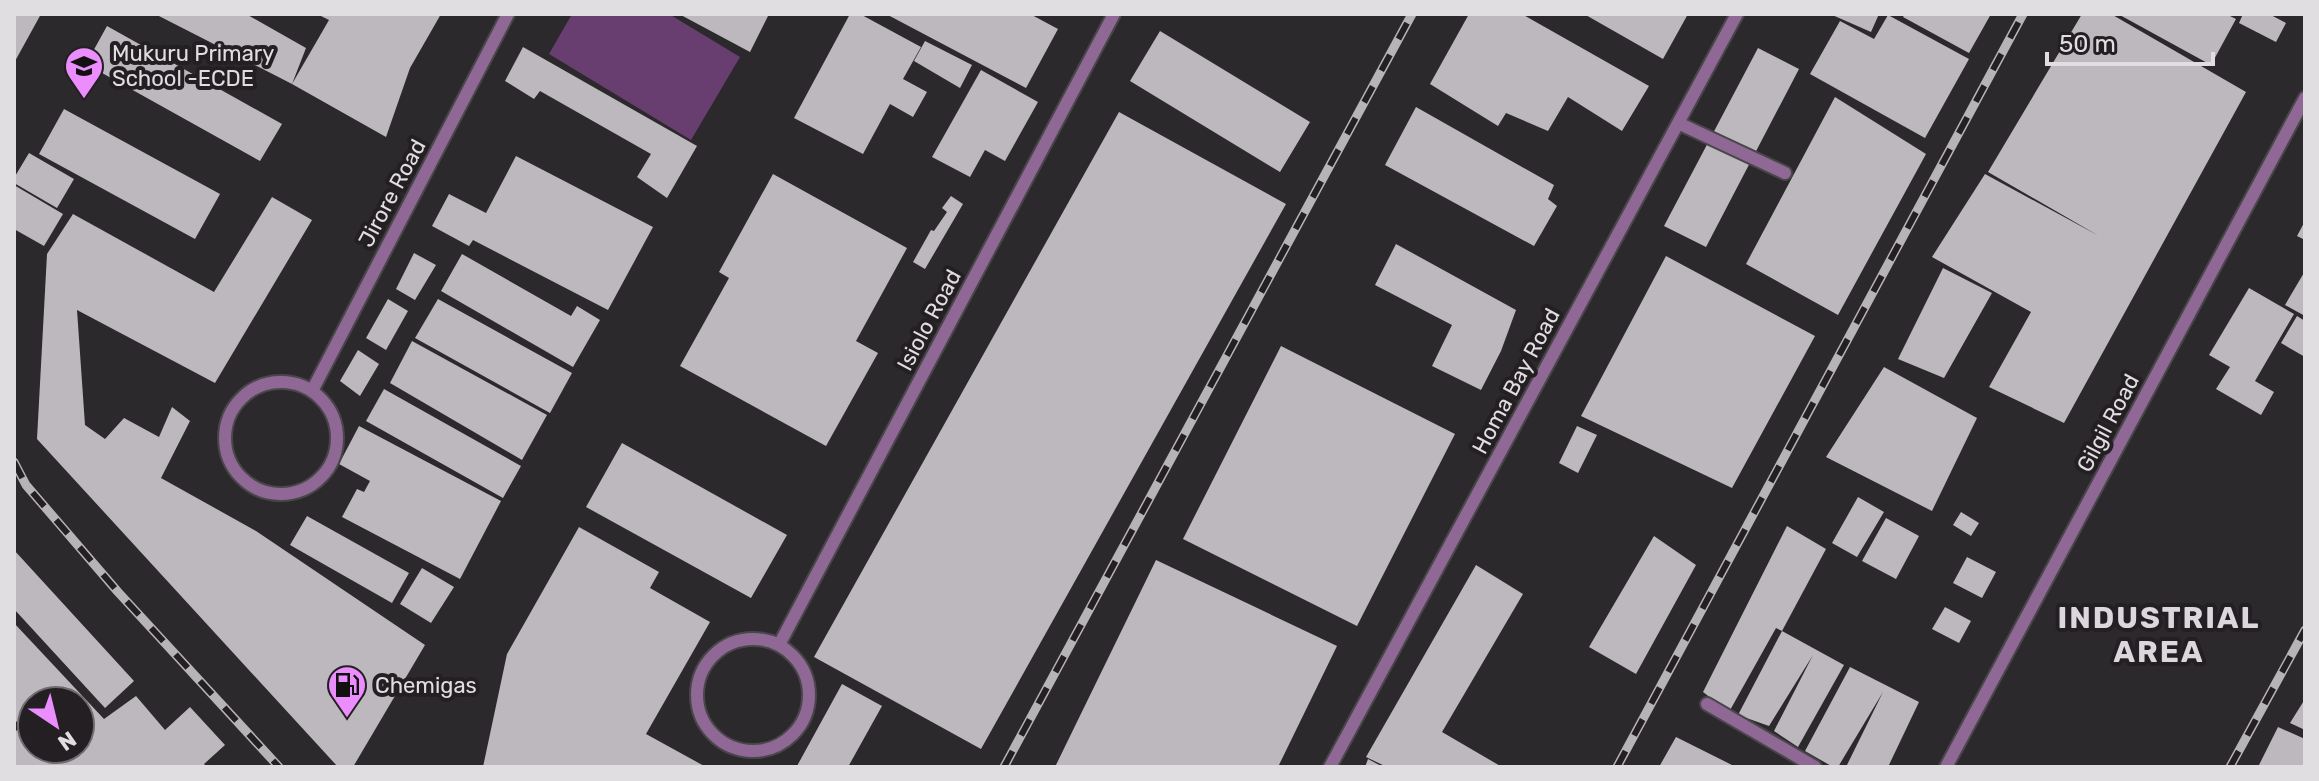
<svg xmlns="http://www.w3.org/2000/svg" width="2319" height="781" font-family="Rubik,sans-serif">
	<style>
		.green { fill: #683d70 }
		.building { fill: #bdb8be; fill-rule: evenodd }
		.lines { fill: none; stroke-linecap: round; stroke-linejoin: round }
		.lane-casing { stroke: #49464a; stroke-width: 16 }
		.lane { stroke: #8f6896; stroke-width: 12 }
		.rail-casing { stroke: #b7b4b7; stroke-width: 9 }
		.rail { stroke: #231f23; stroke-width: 6; stroke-dasharray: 18; stroke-linecap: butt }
		.labels { text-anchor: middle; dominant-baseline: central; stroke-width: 8; stroke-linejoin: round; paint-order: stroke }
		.poi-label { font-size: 22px; fill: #e1dee1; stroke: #231f23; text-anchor: start }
		.street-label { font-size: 22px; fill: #e1dee1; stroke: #231f23 }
		.district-label { font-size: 30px; font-weight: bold; letter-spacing: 2px; fill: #dcd7dc; stroke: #231f23 }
	</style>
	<rect width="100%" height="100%" fill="#2c292d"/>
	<!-- green -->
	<path class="green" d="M572,14H669L740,57L691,140L549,54Z"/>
	<!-- building -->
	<path class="building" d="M14,14H41L14,63Z
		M155,14H246L306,48L292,84Z
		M317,14H441L410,68L386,137L292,84L329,20Z
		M679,14H769L750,52Z
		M850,14H860L921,47L903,79L927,92L913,117L890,104L863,154L794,118Z
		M886,14H1030L1058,29L1026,88Z
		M1469,14H1522L1649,86L1622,131L1568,97L1548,131L1506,113L1498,126L1430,84Z
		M1584,14H1688L1663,59Z
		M1830,14H1879L1871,32Z
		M1905,14H1991L1969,53L1903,17Z
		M2082,14H2111L2246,92L2064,423L1989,387L2031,312L1932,257L1985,174L2099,236L1988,172Z
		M2118,14H2226L2236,19L2211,65Z
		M2243,14H2269L2286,23L2276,42L2239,23Z
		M1888,15L1969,59L1925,138L1810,74L1840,21L1874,39Z
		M107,26L282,124L260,161L86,64Z
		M1160,31L1310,122L1280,172L1130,81Z
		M925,41L972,65L960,88L914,61Z
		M523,47L697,146L667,198L637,177L651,154L540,91L534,99L505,81Z
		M1758,48L1799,69L1706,247L1664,226Z
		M981,70L1038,102L1005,161L985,150L970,177L932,157Z
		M1835,97L1926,154L1838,315L1746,264Z
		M1416,107L1554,185L1548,199L1557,206L1534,246L1385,165Z
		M64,109L220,194L195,239L39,154Z
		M1119,112L1286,204L981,749L814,657Z
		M29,153L74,179L57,208L14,183V178Z
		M516,156L653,227L608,310L473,240L469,246L432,226L449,194L486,213Z
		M773,174L907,248L856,341L878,353L826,446L680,366L729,278L719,272Z
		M14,185L63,214L44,246L14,229Z
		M951,196L963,204L925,269L913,262L931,230L934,231L947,212L942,208Z
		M272,197L312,220L215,383L77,310L85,425L105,439L124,418L159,437L172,407L190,421L161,478L256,531L425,645L353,767H338L37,439L47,254L73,214L214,292Z
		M2305,221V240L2297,236Z
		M1396,244L1516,310L1501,351L1481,390L1432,366L1452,325L1375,285Z
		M414,253L436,265L415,300L396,289Z
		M462,254L571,316L577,306L600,320L573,367L441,291Z
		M1666,256L1815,336L1732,488L1581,416Z
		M1943,268L1992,293L1944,378L1898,359Z
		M2305,271V316L2285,305Z
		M2249,288L2294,314L2255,381L2274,392L2261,415L2216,389L2230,367L2209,355Z
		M388,299L408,311L386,350L366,338Z
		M438,299L572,373L550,413L415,338Z
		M2297,316L2305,321V357L2281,343Z
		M412,341L547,415L522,460L390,383Z
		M1281,346L1455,434L1357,626L1183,539Z
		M358,350L379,364L360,396L340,381Z
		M1884,367L1977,418L1932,511L1826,457Z
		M384,389L521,466L503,498L366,421Z
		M359,426L501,501L460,579L342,517L357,489L364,492L370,481L339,464Z
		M1577,426L1597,435L1578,473L1559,463Z
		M622,443L787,535L751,598L586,507Z
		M1858,497L1884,512L1857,557L1832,543Z
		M1961,512L1979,523L1971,536L1953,525Z
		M307,516L409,573L392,603L290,545Z
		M1886,518L1919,536L1896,579L1862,561Z
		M1787,526L1826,549L1782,631L1776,628L1729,712L1703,692Z
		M579,527L659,572L650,588L710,622L646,734L706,767H483L507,654Z
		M1654,536L1696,565L1636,674L1589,647Z
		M14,550L134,681L105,708L14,609Z
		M1967,557L1996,572L1982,598L1953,583Z
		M1156,560L1337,646L1278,767H1055Z
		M1476,565L1523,594L1442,732L1502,767H1387L1366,757Z
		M422,568L454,587L431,623L400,604Z
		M1945,607L1971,621L1959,643L1932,629Z
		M14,623L104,719L136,696L165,730L190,707L225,745L204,764L207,767H14V733L21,726L14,719ZM32,701H80V749H32Z
		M1782,631L1844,665L1798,747L1774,731L1813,655L1769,726L1738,715Z
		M1850,667L1919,702L1888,767H1846L1883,692L1838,767H1833L1805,751Z
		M842,684L882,706L848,767H800L797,766Z
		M2305,699V730L2290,723Z
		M2278,727L2305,739V767H2258Z
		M1676,737L1736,767H1659Z
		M1368,759L1383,767H1365Z"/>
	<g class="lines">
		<!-- lane casing -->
		<g class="lane-casing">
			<path id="lane" d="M1678,123L1785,173
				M225 438a56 56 0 1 1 112 0a56 56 0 1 1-112 0Z
				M312,391L508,14
				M697 695a56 56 0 1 1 112 0a56 56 0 1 1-112 0Z
				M779,645L1114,14
				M1707,704L1815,767
				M1330,767L1737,14
				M1946,767L2305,98"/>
		</g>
		<!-- lane -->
		<use href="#lane" class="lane"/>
		<!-- rail casing -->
		<g class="rail-casing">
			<path id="rail" d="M14,462L26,485L118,592L279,767
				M1004,767L1412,14
				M1617,767L2023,14
				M2230,767L2305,630"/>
		</g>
		<!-- rail -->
		<use href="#rail" class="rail"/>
	</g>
	<!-- icons -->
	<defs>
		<g id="school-pin" transform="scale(2)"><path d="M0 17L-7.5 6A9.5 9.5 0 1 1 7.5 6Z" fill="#eb8dfc" stroke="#231f23"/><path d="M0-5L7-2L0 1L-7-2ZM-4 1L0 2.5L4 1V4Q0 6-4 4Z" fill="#111"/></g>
		<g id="fuel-pin" transform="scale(2)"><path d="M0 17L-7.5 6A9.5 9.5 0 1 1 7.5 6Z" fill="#eb8dfc" stroke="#231f23"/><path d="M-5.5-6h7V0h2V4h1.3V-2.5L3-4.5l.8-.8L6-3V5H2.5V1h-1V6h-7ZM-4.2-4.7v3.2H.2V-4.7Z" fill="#111"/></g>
	</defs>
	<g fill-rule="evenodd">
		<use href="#school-pin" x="84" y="66"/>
		<use href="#fuel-pin" x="347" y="685"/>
	</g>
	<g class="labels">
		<!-- poi labels -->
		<g class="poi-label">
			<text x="112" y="53">Mukuru Primary<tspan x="112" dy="25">School -ECDE</tspan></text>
			<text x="375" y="685">Chemigas</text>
		</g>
		<!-- street labels -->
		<g class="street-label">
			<text transform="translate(392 193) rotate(-62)">Jirore Road</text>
			<text transform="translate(929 320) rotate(-62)">Isiolo Road</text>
			<text transform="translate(1516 381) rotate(-62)">Homa Bay Road</text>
			<text transform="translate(2108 423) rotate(-62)">Gilgil Road</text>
		</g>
		<!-- district labels -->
		<g class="district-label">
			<text x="2159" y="618">INDUSTRIAL<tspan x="2159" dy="34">AREA</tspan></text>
		</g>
	</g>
	<!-- border -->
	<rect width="2319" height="781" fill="none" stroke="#e1dee1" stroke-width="32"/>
	<!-- north arrow -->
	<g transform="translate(56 725) rotate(145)"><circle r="38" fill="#231f23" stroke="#6f6b6f" stroke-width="2"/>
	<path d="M0-6L14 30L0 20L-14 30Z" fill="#eb8dfc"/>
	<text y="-12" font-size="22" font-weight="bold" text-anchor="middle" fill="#e1dee1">N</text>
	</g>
	<!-- scale -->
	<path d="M2047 52v12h166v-12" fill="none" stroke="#e1dee1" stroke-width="4"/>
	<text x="2059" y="52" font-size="24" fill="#e1dee1" stroke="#231f23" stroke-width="6" paint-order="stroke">50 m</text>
</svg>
